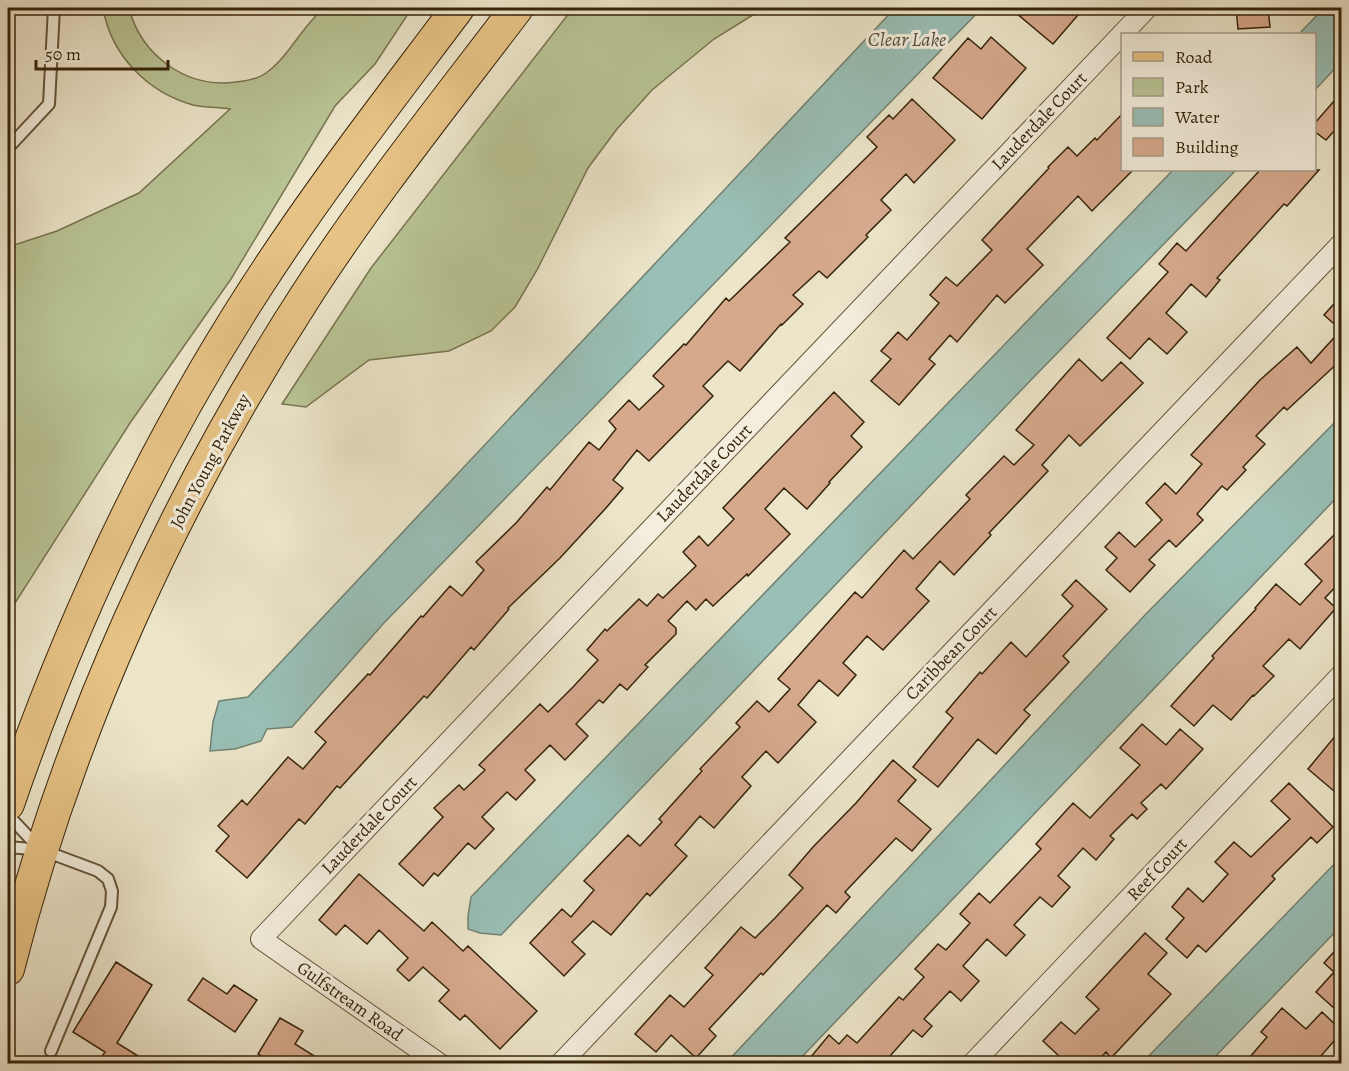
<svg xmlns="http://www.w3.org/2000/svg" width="1349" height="1071" font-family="Alegreya,serif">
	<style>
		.green { fill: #b9c495; stroke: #787450; stroke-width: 1.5 }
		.water { fill: #99bfb6; stroke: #718171; stroke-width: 1.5 }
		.building { fill: #d6a98d; stroke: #36240a; stroke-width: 1.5 }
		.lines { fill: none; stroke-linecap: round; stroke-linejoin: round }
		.service-casing { stroke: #64543a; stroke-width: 14 }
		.minor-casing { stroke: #64543a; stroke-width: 22 }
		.primary-casing { stroke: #36240a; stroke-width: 34 }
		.service { stroke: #f3eedd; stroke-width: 10 }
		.minor { stroke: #f3eedd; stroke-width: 20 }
		.primary { stroke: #e6c285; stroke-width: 32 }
		.labels { text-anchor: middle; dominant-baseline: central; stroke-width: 6; stroke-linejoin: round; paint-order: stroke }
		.street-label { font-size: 18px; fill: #36240a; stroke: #f3eedd }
		.water-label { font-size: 20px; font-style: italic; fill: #54523e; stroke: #f3eedd }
	</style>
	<rect width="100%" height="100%" fill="#ece5ca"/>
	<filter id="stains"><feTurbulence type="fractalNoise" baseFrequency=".00333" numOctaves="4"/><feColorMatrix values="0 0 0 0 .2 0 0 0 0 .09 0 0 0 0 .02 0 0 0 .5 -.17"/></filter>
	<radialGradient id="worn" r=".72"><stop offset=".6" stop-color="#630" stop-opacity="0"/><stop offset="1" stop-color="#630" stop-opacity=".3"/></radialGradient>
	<!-- green -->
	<path class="green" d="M103,8H129C141,55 186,89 236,82C246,81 258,79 266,73C286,59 298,34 315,17L318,8H412L375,64L335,106L231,279L130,423L8,614V247L57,231L139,193L230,109C219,107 206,108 193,105C147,92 111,55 103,8Z
		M573,8H764L714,39L652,90L617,129L588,168L537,270L515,307L491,331L449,351L369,360L306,407L282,404L371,268Z"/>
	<!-- water -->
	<path class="water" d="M895,8H982L383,624L292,727L267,729L261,741L235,749L210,751L213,722L219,701L248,697Z
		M1324,8H1341V62L1315,90L1314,34H1299Z
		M1173,170H1236L1029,382L501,935L480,933L468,929V916L471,897Z
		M1341,416V493L796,1063H726L1145,615Z
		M1341,857V926L1209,1063H1142Z"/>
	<!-- building -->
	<path class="building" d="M1010,8H1084L1053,44Z
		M1236,8H1268L1270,27L1238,29Z
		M991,37L1026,68L982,119L933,78L968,38L981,49Z
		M1341,93V136L1335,130L1326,140L1314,131V124Z
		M912,99L955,140L914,183L906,174L881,200L891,210L866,235L868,237L827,278L819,271L793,295L803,304L782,325L781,324L740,371L728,361L703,386L713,396L649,461L637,450L613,480L623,488L606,508L560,558L508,608L509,609L474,650L471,647L427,698L424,696L340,788L337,786L305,824L299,819L247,878L216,851L229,836L218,826L242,800L247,805L288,757L303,769L326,742L315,732L333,712L368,674L370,675L421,616L423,617L450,586L462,596L484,570L476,562L516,523L547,487L550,490L589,442L599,450L616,429L609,421L629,400L639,410L664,386L653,376L684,344L686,345L726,298L729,301L790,242L785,238L877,147L867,137L889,115L893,119Z
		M1122,114V170H1133L1092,211L1078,196L1027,249L1043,265L1005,303L997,295L957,342L950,335L929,359L935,364L899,405L871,381L891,359L881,351L898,332L907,340L939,303L930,295L946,277L957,286L992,250L982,240L1049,168L1048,167L1068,147L1077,156L1095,138L1097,140Z
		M1260,170H1319L1287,206L1284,204L1217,278L1220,280L1206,297L1191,284L1166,313L1187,332L1167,354L1149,338L1130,359L1107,338L1168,272L1159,264L1177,243L1186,251Z
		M1341,296V360L1287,410L1284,407L1256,436L1265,444L1243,467L1246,470L1227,490L1222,486L1197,514L1203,520L1176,547L1169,540L1149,560L1155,565L1130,592L1106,570L1117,558L1105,547L1119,532L1135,547L1162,520L1146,503L1165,483L1176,494L1202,464L1191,455L1260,380L1297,347L1311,363L1341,330L1324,315Z
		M1079,359L1102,381L1121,362L1143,383L1080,446L1069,435L1042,465L1048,471L989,533L991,535L954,575L940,561L916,589L929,601L883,650L867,636L843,663L856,675L838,696L819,680L798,705L816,722L778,763L766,751L742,777L751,786L714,828L700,816L675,845L687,856L650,896L647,893L611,935L593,921L572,942L585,954L564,976L530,943L562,909L571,917L594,890L584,881L628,835L640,846L662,822L659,819L702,771L700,769L740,727L736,723L757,701L769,712L790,689L778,679L855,592L862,598L904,550L913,559L970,499L966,495L1004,456L1014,465L1034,445L1016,430Z
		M834,392L864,422L851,436L862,447L829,482L830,483L807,509L784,488L765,509L790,534L748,576L747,574L713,606L706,599L696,610L687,601L668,621L676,628V634L645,665L648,667L627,690L620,684L603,703L599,700L576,724L588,736L565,760L550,745L525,770L535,780L516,800L507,792L482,817L494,829L475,849L468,843L438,876L434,873L423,886L399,864L443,817L434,808L459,785L464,790L485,770L479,765L540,704L548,712L573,687L598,660L587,650L605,629L607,631L639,599L647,606L658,594L663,598L696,566L683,552L699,536L708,546L734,519L723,508Z
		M1341,528V581L1325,598L1336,608L1300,649L1289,639L1263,666L1274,676L1254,696L1253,695L1231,720L1213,705L1194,726L1171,706L1214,658L1212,656L1256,609L1255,608L1276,584L1300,605L1322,581L1305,564Z
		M1076,580L1107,609L1063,656L1069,662L1024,710L1030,715L996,754L978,739L938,787L913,767L953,718L946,712L980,672L982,674L1011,642L1026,657L1073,606L1062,595Z
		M1142,724L1166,745L1180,729L1203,749L1166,789L1161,784L1141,803L1147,809L1137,819L1132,814L1110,836L1114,839L1096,860L1083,848L1058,876L1070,887L1052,907L1040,897L1014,925L1025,935L1006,956L987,939L963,966L979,981L961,1001L950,991L924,1019L932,1026L922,1037L913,1030L883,1064H805L829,1035L839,1044L847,1035L857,1043L899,997L903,1000L924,977L915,969L938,944L946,950L970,923L960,914L979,893L990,903L1041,849L1036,844L1073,803L1090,818L1140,765L1120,748Z
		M1341,729V797L1308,769Z
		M893,760L916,780L898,801L931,829L912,851L896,838L845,892L850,897L836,913L827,905L763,975L761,973L709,1029L716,1036L696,1058L671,1035L656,1052L635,1034L670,995L684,1007L713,975L705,968L741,927L755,938L775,918L803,888L789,875L813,847L856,803Z
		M1289,783L1333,827L1317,843L1311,837L1272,876L1275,879L1206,952L1198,945L1187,958L1166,939L1184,918L1172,907L1188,888L1203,902L1228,874L1215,862L1234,842L1251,857L1290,819L1271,801Z
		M359,874L424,931L432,922L463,951L468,946L537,1011L500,1049L465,1015L460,1020L439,1001L449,990L423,967L409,981L397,970L408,958L379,930L367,944L345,925L336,935L319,920Z
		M1145,933L1167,953L1148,974L1171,994L1111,1058L1106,1052L1095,1064H1052L1059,1056L1043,1041L1061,1022L1075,1034L1099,1009L1086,997Z
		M1341,944V1002L1335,1009L1316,992L1334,972L1324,963Z
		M116,962L152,985L117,1043L151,1064H97L105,1052L73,1032Z
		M203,978L227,994L234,985L257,1000L235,1032L188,1000Z
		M1282,1008L1306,1029L1322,1012L1341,1030V1033L1314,1064H1244L1267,1037L1261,1032Z
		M280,1018L303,1031L295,1044L327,1064H274L258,1054Z"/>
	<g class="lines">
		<!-- service casing -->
		<g class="service-casing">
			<path id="service" d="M8,148L49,104L54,8
				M8,815L39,848
				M8,847L42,850L98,871L108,879L112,891L111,907L51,1051"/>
		</g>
		<!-- minor casing -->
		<g class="minor-casing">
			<path id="minor" d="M440,1064L261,939L1147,8
				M560,1064L1342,243
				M972,1064L1342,674"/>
		</g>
		<!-- primary casing -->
		<g class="primary-casing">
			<path id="primary" d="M8,804C70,623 151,450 255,289C318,191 389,100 458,8
				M8,969C68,731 172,503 305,297C370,196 445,103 517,8"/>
		</g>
		<!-- service -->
		<use href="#service" class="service"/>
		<!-- minor -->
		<use href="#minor" class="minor"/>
		<!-- primary -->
		<use href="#primary" class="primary"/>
	</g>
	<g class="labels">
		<!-- street labels -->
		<g class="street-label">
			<text transform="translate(1039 121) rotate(-46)">Lauderdale Court</text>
			<text transform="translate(210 461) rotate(-62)">John Young Parkway</text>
			<text transform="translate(704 473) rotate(-46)">Lauderdale Court</text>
			<text transform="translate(951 653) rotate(-46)">Caribbean Court</text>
			<text transform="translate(369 825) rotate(-46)">Lauderdale Court</text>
			<text transform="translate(1157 869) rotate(-47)">Reef Court</text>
			<text transform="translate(350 1001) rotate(35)">Gulfstream Road</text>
		</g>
		<!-- water labels -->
		<g class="water-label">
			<text x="907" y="39">Clear Lake</text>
		</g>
	</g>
	<!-- margin -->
	<rect width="1349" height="1071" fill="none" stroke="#ece5ca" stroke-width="30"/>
	<rect x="9" y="9" width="1331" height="1053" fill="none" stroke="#36240a" stroke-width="3"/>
	<rect x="15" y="15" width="1319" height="1041" fill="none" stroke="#36240a" stroke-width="1.5"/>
	<!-- legend -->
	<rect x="1121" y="33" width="195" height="138" fill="#f3eedd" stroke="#a79d89" stroke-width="1.5"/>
	<rect x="1133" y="52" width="30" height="9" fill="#e6c285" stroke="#a79d89" stroke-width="1.5"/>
	<text x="1175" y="63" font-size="18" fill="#36240a">Road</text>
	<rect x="1133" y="78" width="30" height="18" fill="#b9c495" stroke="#a79d89" stroke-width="1.5"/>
	<text x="1175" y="93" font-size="18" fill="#36240a">Park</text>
	<rect x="1133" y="108" width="30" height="18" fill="#99bfb6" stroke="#a79d89" stroke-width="1.5"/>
	<text x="1175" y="123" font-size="18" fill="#36240a">Water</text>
	<rect x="1133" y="138" width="30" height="18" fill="#d6a98d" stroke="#a79d89" stroke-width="1.5"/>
	<text x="1175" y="153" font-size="18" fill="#36240a">Building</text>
	<!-- scale -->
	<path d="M36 60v9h132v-9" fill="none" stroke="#36240a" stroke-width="3"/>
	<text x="45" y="60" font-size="18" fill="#36240a" stroke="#f3eedd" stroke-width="4.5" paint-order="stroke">50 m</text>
	<rect width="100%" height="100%" filter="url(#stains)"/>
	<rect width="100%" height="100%" fill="url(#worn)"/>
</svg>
